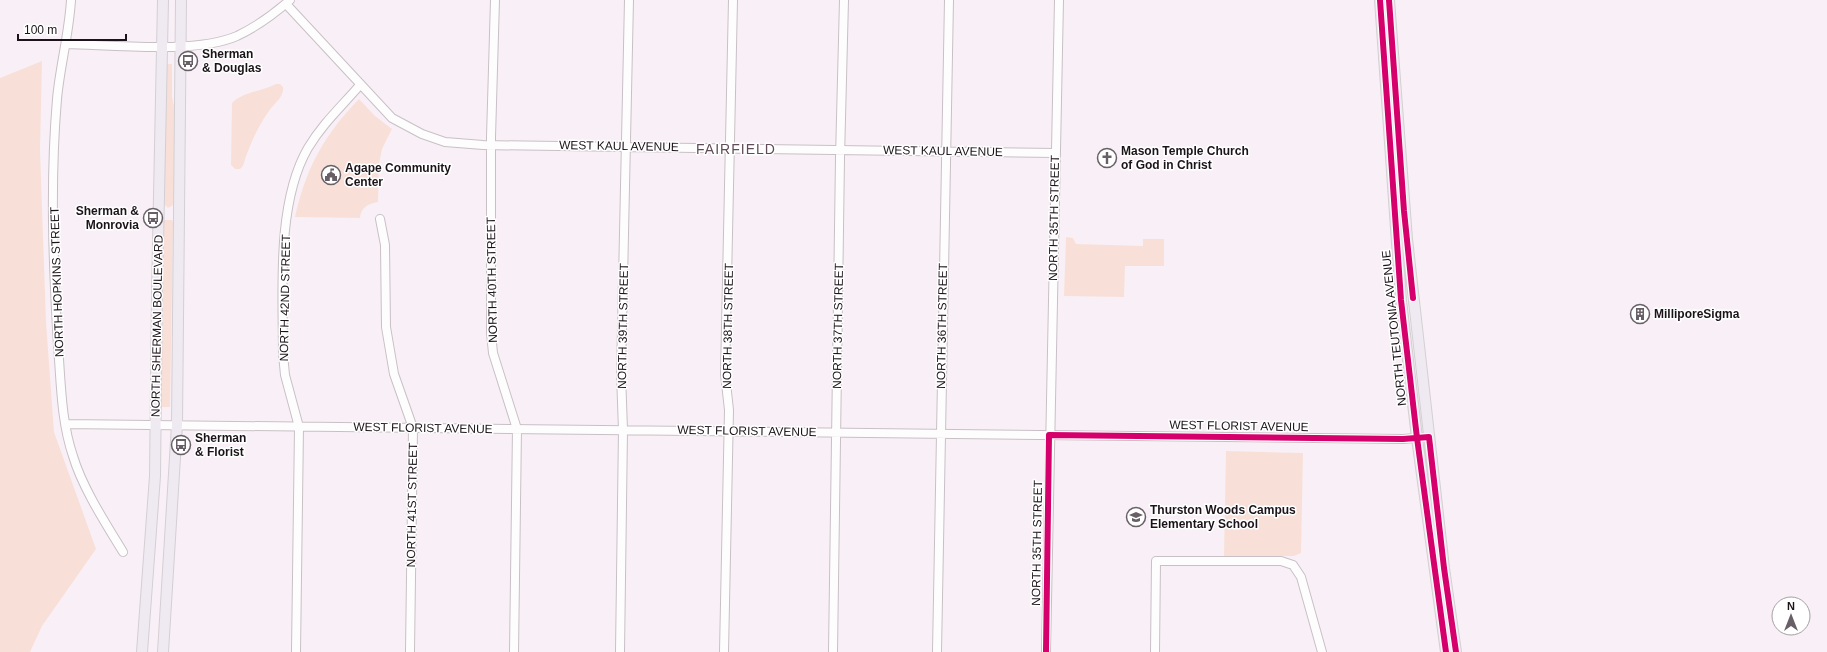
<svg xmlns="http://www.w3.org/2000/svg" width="1827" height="652" font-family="Helvetica,sans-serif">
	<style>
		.green { fill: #f8e0d9 }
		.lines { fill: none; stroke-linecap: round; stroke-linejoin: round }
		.minor-casing { stroke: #c8c0c5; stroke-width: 10 }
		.major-casing { stroke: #d4cfd2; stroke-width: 12 }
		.minor { stroke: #fefdfe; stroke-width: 8 }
		.major { stroke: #efeaf2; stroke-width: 10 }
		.cycleway-casing { stroke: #fff; stroke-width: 8 }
		.cycleway { stroke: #d6006c; stroke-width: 6 }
		.labels { text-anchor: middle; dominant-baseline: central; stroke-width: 3; stroke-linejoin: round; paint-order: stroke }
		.poi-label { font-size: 12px; font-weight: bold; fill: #1b1319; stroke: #fff; text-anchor: start }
		.street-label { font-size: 12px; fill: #1b1319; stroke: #fff }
		.quarter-label { font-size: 14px; letter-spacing: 1px; fill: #604c59; stroke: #fff }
	</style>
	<rect width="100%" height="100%" fill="#f8f0f6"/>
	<!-- green -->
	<path class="green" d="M42,61L40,150L46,322L54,432L96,549L42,626L30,652H0V78Z
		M166,64H172V96L175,112L173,204L172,206L168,208L164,204Z
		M276,84H280L283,87C285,96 273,105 269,111C257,128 249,146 243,166L240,169H235L231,165L232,103C242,92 263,91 276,84Z
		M359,99L375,116L392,129L382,149L379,164L378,202C368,204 361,207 360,218L295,217C306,168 324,135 359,99Z
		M164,220H172L173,222L170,407H161V406Z
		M1066,237L1073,238L1076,244L1143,246V239H1164V266H1125L1124,297L1064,296Z
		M1226,451L1303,453L1301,553L1294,556H1224Z"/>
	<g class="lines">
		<!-- minor casing -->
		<g class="minor-casing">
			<path id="minor" d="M71,0C69,34 60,66 57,99C50,181 53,263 58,346C61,382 61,421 73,456C82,487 106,524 123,552
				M495,0L491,137V333L493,353L517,429L514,652
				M286,4L392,118L422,134L445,142L483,145L1056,153
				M67,44C113,45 196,54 237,36C256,27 274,14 290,0
				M380,219L385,245L386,327L394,374L413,428L410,652
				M66,424L1403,439L1429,437
				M296,652L299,427L285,375L283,354C283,292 276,203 308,148C323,123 341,107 360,85
				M620,652L623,430L621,374L629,0
				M724,652L729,410L725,374L733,0
				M833,652L840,158L844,0
				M937,652L949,0
				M1046,652L1059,0
				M1155,652L1156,561H1281L1293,565L1301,577L1322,652"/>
		</g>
		<!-- major casing -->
		<g class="major-casing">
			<path id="major" d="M1380,0L1401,300L1417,438L1446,652
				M1389,0L1407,239L1444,568L1456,652
				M142,652L155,476L157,294L163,0
				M163,652L177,425L181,0"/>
		</g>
		<!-- minor -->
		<use href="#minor" class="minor"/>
		<!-- major -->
		<use href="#major" class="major"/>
		<!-- cycleway casing -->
		<g class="cycleway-casing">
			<path id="cycleway" d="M1380,0L1401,300L1417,438L1446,652
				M1389,0L1404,211L1413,298
				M1046,652L1049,435L1403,439L1429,437L1444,568L1456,652"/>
		</g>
		<!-- cycleway -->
		<use href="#cycleway" class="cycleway"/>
	</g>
	<!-- icons -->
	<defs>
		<g id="bus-ring" transform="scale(1)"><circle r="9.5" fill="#fff" stroke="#686066" stroke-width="1.5"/><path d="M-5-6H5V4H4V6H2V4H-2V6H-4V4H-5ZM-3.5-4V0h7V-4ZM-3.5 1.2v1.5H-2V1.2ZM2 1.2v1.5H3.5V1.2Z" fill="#686066"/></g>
		<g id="church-ring" transform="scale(1)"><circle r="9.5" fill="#fff" stroke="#686066" stroke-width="1.5"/><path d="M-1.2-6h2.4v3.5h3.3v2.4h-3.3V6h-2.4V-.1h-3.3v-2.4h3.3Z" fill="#686066"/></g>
		<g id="civic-ring" transform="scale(1)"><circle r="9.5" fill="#fff" stroke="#686066" stroke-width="1.5"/><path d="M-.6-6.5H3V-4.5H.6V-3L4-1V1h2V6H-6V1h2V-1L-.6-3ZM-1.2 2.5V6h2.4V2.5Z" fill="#686066"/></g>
		<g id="building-ring" transform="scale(1)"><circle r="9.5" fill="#fff" stroke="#686066" stroke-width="1.5"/><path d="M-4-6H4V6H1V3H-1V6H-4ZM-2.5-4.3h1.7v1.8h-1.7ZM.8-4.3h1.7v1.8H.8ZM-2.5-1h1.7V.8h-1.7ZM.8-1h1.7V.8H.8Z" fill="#686066"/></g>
		<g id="school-ring" transform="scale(1)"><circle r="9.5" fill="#fff" stroke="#686066" stroke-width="1.5"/><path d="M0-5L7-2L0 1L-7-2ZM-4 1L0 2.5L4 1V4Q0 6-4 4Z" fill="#686066"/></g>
	</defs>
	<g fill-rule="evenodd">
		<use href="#bus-ring" x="188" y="61"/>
		<use href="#church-ring" x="1107" y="158"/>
		<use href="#civic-ring" x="331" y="175"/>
		<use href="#bus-ring" x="153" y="218"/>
		<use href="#building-ring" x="1640" y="314"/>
		<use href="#bus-ring" x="181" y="445"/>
		<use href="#school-ring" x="1136" y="517"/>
	</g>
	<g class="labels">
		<!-- poi labels -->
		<g class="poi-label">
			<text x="202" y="54">Sherman<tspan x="202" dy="14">&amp; Douglas</tspan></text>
			<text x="1121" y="151">Mason Temple Church<tspan x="1121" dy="14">of God in Christ</tspan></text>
			<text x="345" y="168">Agape Community<tspan x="345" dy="14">Center</tspan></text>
			<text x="139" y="211" text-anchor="end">Sherman &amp;<tspan x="139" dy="14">Monrovia</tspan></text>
			<text x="1654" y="314">MilliporeSigma</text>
			<text x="195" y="438">Sherman<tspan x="195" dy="14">&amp; Florist</tspan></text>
			<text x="1150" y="510">Thurston Woods Campus<tspan x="1150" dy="14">Elementary School</tspan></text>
		</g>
		<!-- street labels -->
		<g class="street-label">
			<text transform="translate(619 146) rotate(1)">WEST KAUL AVENUE</text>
			<text transform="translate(943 151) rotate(1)">WEST KAUL AVENUE</text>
			<text transform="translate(1054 218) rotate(-89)">NORTH 35TH STREET</text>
			<text transform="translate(492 280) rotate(-91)">NORTH 40TH STREET</text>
			<text transform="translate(57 282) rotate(-92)">NORTH HOPKINS STREET</text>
			<text transform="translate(285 298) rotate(-89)">NORTH 42ND STREET</text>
			<text transform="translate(157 326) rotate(-89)">NORTH SHERMAN BOULEVARD</text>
			<text transform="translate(623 326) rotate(-89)">NORTH 39TH STREET</text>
			<text transform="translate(728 326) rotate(-89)">NORTH 38TH STREET</text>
			<text transform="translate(838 326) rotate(-89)">NORTH 37TH STREET</text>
			<text transform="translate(942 326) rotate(-89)">NORTH 36TH STREET</text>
			<text transform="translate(1394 328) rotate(-96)">NORTH TEUTONIA AVENUE</text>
			<text transform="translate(1239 426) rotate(1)">WEST FLORIST AVENUE</text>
			<text transform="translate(423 428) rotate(1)">WEST FLORIST AVENUE</text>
			<text transform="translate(747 431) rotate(1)">WEST FLORIST AVENUE</text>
			<text transform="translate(412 505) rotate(-89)">NORTH 41ST STREET</text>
			<text transform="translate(1037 543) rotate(-89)">NORTH 35TH STREET</text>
		</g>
		<!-- quarter labels -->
		<g class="quarter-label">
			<text x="736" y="149">FAIRFIELD</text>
		</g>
	</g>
	<!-- north arrow -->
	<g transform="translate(1791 616)"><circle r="19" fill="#ffffff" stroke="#a4a1a3"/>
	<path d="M0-3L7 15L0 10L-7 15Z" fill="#686066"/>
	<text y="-6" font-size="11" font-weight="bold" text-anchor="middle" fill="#1b1319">N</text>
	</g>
	<!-- scale -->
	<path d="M18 34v6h108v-6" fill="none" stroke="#1b1319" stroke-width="2"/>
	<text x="24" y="34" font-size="12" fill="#1b1319" stroke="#ffffff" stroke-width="3" paint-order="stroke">100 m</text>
</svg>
